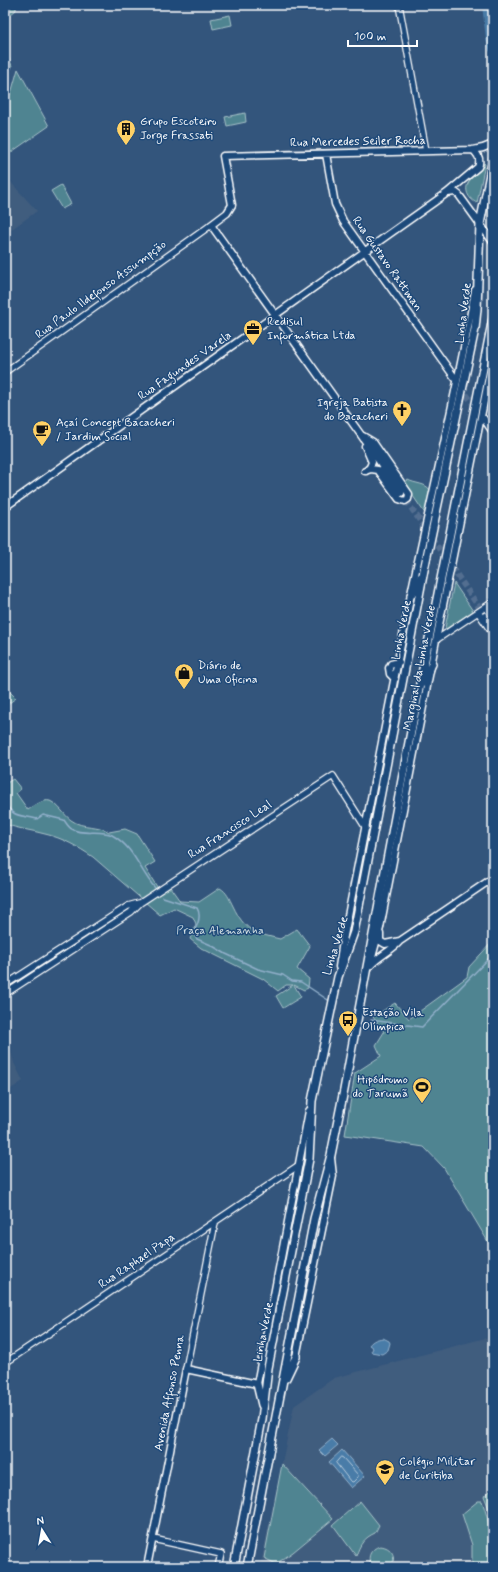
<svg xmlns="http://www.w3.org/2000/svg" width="498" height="1572" font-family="Mynerve,sans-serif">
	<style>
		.built { fill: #415d7e }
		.green { fill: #4f8491; stroke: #a7c2c8 }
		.water { fill: #4a7ca8; stroke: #92b0cb }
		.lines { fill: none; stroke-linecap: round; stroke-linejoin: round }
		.shore { stroke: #b7cbdc; stroke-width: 1 }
		.stream { stroke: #92b0cb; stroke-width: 1.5 }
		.river { stroke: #4a7ca8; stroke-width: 8 }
		.secondary-tunnel { stroke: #526e90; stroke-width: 6; stroke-dasharray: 6 3; stroke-linecap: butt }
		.tertiary-casing { stroke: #fff; stroke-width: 8 }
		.secondary-casing { stroke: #fff; stroke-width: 9 }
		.trunk-casing { stroke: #fff; stroke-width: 10 }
		.tertiary { stroke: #1f4a7a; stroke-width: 5.5 }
		.secondary { stroke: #1f4a7a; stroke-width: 6 }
		.trunk { stroke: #1f4a7a; stroke-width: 7 }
		.labels { text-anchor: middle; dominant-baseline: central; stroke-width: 3; stroke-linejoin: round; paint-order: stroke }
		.poi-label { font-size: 12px; fill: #fff; stroke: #1f4a7a; text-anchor: start }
		.street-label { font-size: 12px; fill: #fff; stroke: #1f4a7a }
		.park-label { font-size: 12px; fill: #d3e0e4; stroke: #1f4a7a }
	</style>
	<rect width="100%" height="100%" fill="#33557c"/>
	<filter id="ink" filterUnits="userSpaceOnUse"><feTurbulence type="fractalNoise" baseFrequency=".025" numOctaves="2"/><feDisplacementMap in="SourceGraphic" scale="8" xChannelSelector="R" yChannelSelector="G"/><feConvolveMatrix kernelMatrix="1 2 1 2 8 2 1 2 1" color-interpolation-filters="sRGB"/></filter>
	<g filter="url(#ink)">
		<!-- built -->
		<path class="built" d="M5,176L37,211L5,234Z
			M5,1030L14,1063L23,1081L5,1093Z
			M493,1336V1567H260L294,1406L334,1378Z"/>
		<!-- green -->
		<path class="green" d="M5,5H16V10L5,19Z
			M230,15L232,25L213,29L211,19Z
			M5,49L12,66L5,84Z
			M18,69L49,126L10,153L5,142V106L12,90Z
			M245,113L246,122L227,126L225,117Z
			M484,163L485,164L477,203C468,199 463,189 470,180C475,173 482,172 484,163Z
			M61,185L71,204L62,209L51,191Z
			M408,480C415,484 426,483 430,490L426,515L404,483Z
			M454,583L473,611L446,629L445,628Z
			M5,687L16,698L5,706Z
			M13,779L21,789L16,793L28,810C34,806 43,799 50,801C59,805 64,815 71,820C83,829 98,824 109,832L125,829L137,834L155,862L145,868L161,893L170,887L180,901L199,902L220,888C227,892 229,898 233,906C245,931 254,933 280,939L297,929L310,946L297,969L309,979L308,988L304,990L294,985L301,997L283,1008L276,996L293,985H286L278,991L263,979L201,948L190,939L196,924L193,917L174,908L160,915L93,857C78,847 63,838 45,834C31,830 18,829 5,824V784Z
			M493,941V1250L444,1168L424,1147L345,1135L355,1073L381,1056L376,1045L384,1032L373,1017L395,1003L409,1019L467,977L469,967Z
			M282,1464L333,1519L293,1552L276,1564L264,1558Z
			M493,1489V1519L484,1496Z
			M360,1501L379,1525L375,1533C364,1538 360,1544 356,1556L333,1525Z
			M478,1501H482C490,1523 493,1543 493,1567H472V1545L462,1514Z
			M380,1546C392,1547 397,1557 391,1567H372C366,1558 370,1549 380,1546Z"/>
		<!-- water -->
		<path class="water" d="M383,1338L389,1341L390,1343L388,1350L382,1354L371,1352L373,1348L369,1345C373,1340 377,1339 383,1338Z
			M332,1439L338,1445L325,1456L319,1450Z
			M342,1450L365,1476L351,1488L329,1462Z"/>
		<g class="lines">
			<!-- shore -->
			<path class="shore" d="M341,1457L343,1458L358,1475V1477L353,1482L350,1481L336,1463Z"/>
			<!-- stream -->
			<path class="stream" d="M5,803C15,819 20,814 37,819L43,815L64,820C66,823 69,828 72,829C83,836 99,829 112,835C135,848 139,870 155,888
				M163,897L197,908C202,916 198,925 193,933L197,939L211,945L226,954L258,969L283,975L292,981L301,982L328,1000
				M371,1020L422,1027L493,954"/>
			<!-- river -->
			<path class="river" d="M486,5L490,39L493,49"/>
			<!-- secondary-tunnel -->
			<path class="secondary-tunnel" d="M461,387L477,409
				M401,493L485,616"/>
			<!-- tertiary casing -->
			<g class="tertiary-casing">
				<path id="tertiary" d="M399,5L426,151
					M5,372L211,225
					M486,607L493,617
					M478,612L493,634
					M436,640L493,602
					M5,985L128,906L139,903
					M5,994L131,912L140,903L333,776L366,828
					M5,1363L299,1165
					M186,1369L215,1223
					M153,1539L221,1554L218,1567"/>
			</g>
			<!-- secondary casing -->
			<g class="secondary-casing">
				<path id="secondary" d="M326,154L335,204L343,221L455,378
					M448,193L455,192L459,195L493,242
					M484,419L493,432
					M363,436L373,442L409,494L408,499L405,501L399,499L378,470L371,469L365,471
					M365,446L372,462L370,467L366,471
					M401,493L361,435L211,225L227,213L232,205L223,156L473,150L483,148L493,144
					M5,507L447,193L478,167C481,160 479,155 473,150
					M485,616L493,627
					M395,679L390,674L389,668L391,664L399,662
					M380,934V941L385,944L400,941L493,878
					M371,961L380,928L436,640L493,357
					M371,965C379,956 391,951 399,942
					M339,967L343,941C366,826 388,710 411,594C432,493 457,392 475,290
					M296,1357L333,1176L331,1158
					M147,1567L186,1369L257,1384L309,1111"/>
			</g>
			<!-- trunk casing -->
			<g class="trunk-casing">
				<path id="trunk" d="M411,595L421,577
					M423,683L432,664
					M286,1378L296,1357
					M257,1384L262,1405
					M234,1567L262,1419L268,1368L309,1159L312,1101L338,977L354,932L424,570L475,329L477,309L480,224L493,159
					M247,1567L314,1219L331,1155L344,1090L418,694L493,318"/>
			</g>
			<!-- tertiary -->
			<use href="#tertiary" class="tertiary"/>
			<!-- secondary -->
			<use href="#secondary" class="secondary"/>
			<!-- trunk -->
			<use href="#trunk" class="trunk"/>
		</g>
	</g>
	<!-- icons -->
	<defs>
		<g id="building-pin" transform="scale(1)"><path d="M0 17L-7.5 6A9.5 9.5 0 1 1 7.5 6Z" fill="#ffd166" stroke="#1f4a7a"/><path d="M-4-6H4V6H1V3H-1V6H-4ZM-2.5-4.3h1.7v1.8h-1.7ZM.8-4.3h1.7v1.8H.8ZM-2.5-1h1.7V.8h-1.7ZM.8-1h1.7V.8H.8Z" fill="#111"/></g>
		<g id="office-pin" transform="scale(1)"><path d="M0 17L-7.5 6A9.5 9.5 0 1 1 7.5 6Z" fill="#ffd166" stroke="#1f4a7a"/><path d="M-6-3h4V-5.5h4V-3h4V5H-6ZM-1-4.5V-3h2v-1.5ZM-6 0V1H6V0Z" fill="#111"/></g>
		<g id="church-pin" transform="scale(1)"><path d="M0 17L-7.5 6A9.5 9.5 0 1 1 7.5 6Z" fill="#ffd166" stroke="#1f4a7a"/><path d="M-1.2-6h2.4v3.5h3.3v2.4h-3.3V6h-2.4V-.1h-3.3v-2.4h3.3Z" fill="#111"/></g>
		<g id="cafe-pin" transform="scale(1)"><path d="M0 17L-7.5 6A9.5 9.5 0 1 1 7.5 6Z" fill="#ffd166" stroke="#1f4a7a"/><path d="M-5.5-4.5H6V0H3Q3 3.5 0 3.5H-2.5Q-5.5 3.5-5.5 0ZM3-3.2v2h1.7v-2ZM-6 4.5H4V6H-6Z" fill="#111"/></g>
		<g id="shop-pin" transform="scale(1)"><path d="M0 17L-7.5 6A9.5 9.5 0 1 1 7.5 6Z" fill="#ffd166" stroke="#1f4a7a"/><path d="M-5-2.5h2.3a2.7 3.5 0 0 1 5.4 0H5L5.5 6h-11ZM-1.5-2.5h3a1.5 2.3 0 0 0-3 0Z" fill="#111"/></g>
		<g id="bus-pin" transform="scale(1)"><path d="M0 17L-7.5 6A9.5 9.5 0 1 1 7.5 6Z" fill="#ffd166" stroke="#1f4a7a"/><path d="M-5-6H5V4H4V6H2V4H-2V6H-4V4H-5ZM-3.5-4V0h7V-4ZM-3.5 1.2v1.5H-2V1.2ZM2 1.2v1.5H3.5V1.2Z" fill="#111"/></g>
		<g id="stadium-pin" transform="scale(1)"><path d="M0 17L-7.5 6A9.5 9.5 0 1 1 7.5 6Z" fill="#ffd166" stroke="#1f4a7a"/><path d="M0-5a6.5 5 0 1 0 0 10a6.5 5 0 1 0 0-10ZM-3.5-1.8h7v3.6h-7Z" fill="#111"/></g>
		<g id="school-pin" transform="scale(1)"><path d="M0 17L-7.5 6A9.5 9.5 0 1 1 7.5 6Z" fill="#ffd166" stroke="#1f4a7a"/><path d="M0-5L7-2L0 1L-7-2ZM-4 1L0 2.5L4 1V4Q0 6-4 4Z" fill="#111"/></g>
	</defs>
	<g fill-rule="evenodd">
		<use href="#building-pin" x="126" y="129"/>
		<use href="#office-pin" x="253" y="329"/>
		<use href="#church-pin" x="402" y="410"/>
		<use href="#cafe-pin" x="42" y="430"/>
		<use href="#shop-pin" x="184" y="673"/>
		<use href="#bus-pin" x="348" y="1020"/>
		<use href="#stadium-pin" x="422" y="1087"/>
		<use href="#school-pin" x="385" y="1469"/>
	</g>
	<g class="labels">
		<!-- poi labels -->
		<g class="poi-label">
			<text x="140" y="122">Grupo Escoteiro<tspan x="140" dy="14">Jorge Frassati</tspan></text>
			<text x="267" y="322">Redisul<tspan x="267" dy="14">Informática Ltda</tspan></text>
			<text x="388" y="403" text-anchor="end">Igreja Batista<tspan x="388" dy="14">do Bacacheri</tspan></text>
			<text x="56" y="423">Açaí Concept Bacacheri<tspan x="56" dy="14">/ Jardim Social</tspan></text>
			<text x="198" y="666">Diário de<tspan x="198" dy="14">Uma Oficina</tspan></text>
			<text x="362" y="1013">Estação Vila<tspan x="362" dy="14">Olímpica</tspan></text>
			<text x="408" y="1080" text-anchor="end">Hipódromo<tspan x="408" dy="14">do Tarumã</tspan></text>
			<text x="399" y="1462">Colégio Militar<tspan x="399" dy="14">de Curitiba</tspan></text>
		</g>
		<!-- street labels -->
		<g class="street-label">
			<text transform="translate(358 142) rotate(-1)">Rua Mercedes Seiler Rocha</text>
			<text transform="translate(387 264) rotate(55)">Rua Gustavo Rattman</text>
			<text transform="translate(101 290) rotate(-36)">Rua Paulo Ildefonso Assumpção</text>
			<text transform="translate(464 313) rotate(-83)">Linha Verde</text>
			<text transform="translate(185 366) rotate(-35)">Rua Fagundes Varela</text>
			<text transform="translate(402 630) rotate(-79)">Linha Verde</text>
			<text transform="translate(420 668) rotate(-79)">Marginal da Linha Verde</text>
			<text transform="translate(230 830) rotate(-33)">Rua Francisco Leal</text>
			<text transform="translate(336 946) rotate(-73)">Linha Verde</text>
			<text transform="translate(137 1261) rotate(-34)">Rua Raphael Papa</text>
			<text transform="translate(264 1332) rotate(-79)">Linha Verde</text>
			<text transform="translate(170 1393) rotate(-79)">Avenida Affonso Penna</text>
		</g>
		<!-- park labels -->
		<g class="park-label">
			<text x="220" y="931">Praça Alemanha</text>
		</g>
	</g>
	<!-- margin -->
	<rect width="498" height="1572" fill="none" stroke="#1f4a7a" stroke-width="20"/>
	<rect x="10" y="10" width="478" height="1552" fill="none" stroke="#fff" stroke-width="1.5" filter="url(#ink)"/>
	<!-- north arrow -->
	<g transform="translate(42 1530) rotate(349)" stroke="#1f4a7a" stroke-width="3" paint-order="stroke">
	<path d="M0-3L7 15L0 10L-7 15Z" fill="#ffffff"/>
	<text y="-6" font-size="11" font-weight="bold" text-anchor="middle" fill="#ffffff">N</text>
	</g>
	<!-- scale -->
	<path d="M348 40v6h69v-6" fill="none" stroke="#ffffff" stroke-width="2"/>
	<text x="354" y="40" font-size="12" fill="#ffffff" stroke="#1f4a7a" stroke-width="3" paint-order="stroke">100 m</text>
</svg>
